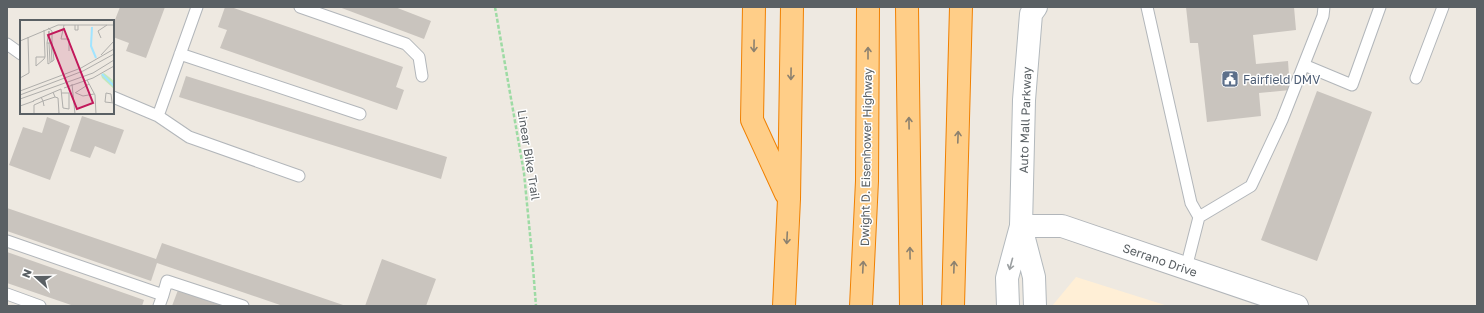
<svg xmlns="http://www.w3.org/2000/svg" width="1484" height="313" font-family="'Golos Text',sans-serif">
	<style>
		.commercial { fill: #ffefd6 }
		.building { fill: #c9c4be }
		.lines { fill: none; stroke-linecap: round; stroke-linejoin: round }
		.lane-casing { stroke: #b2b6ba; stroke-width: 13 }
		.street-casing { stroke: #b2b6ba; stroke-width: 24 }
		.secondary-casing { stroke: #b3b9bd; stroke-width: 24 }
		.highway-casing { stroke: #f08000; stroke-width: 24 }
		.path { stroke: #9ddba4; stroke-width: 2.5; stroke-dasharray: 4 2; stroke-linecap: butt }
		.lane { stroke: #fff; stroke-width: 11 }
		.street { stroke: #fff; stroke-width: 22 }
		.secondary { stroke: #fff; stroke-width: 22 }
		.highway { stroke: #ffce88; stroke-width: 22 }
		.oneway { stroke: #8c816f }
		.oneway2 { stroke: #9ca0a2 }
		.labels { text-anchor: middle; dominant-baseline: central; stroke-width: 3; stroke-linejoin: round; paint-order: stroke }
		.service-label { font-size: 12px; fill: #4e5e75; stroke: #fff; text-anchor: start }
		.street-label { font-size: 12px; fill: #5a6064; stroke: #fff }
		.inset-river { fill: none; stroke: #a1e4ff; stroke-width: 2 }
		.inset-road { fill: none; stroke: #afaeab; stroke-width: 1 }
		.view { fill: #c2185b; fill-opacity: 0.15; stroke: #c2185b; stroke-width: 2 }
		.inset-edge { fill: none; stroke: #5a6064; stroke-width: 2 }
	</style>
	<rect width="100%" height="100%" fill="#eee9e1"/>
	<!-- commercial -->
	<path class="commercial" d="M1076,277L1168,306H1052Z"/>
	<!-- building -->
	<path class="building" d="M120,7H165L146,58L126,51L129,43L113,37V25Z
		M225,7H231L403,67L396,87L404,90L397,110L220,48L227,30L218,27Z
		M339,7H395L431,21L424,39Z
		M1186,7H1294L1296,30L1253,35L1256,64L1288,61L1290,90L1259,93L1261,116L1207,122L1198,43H1190Z
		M186,76L447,157L441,179L179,97Z
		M1317,91L1372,112L1317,261L1261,240Z
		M82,116L124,130L115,154L95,146L90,158L70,151Z
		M47,117L70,126L50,180L9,165L23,127L42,133Z
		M7,208L156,259L162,243L346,306H283L157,263L151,281L7,231Z
		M7,252L144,300L142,306H74L7,283Z
		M382,259L436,279L426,306H365Z
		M178,290L223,306H172Z"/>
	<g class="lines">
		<!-- lane casing -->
		<g class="lane-casing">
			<path id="lane" d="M300,7L406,44L419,57L422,76
				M1147,7L1191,203L1199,217L1186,268
				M7,44L21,54
				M180,54L360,114
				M1304,65L1352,85L1380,7
				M1416,78L1443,7
				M113,97L158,116L197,7
				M158,116L189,137L299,176
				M1199,217L1251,186L1282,120L1323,16L1324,7
				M7,241L163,295L159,306
				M7,294L40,306
				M163,295L167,281L243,306"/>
		</g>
		<!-- street casing -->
		<g class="street-casing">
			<path id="street" d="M1021,226H1062L1297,306"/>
		</g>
		<!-- secondary casing -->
		<g class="secondary-casing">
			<path id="secondary" d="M1021,227L1034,277L1035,306
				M1008,306L1007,278L1021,226L1024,100L1031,14L1036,7"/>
		</g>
		<!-- highway casing -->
		<g class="highway-casing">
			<path id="highway" d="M754,7L752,120L786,194
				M907,7L911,306
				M784,306L789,199L792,7
				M861,306L867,181L868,7
				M953,306L961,7"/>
		</g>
		<!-- path -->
		<path class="path" d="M495,7L524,173L532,255L536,306"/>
		<!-- lane -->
		<use href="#lane" class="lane"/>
		<!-- street -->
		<use href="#street" class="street"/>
		<!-- secondary -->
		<use href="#secondary" class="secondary"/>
		<!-- highway -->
		<use href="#highway" class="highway"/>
	</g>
	<!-- one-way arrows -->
	<defs><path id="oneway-shaft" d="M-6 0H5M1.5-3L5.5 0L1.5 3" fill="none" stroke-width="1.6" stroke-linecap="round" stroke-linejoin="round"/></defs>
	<g class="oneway">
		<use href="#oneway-shaft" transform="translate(754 46) rotate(91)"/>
		<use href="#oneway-shaft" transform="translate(868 53) rotate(-90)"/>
		<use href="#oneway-shaft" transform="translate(791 74) rotate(91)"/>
		<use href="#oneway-shaft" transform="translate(909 123) rotate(-91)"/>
		<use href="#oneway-shaft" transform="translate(958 137) rotate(-88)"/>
		<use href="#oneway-shaft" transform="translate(787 238) rotate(93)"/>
		<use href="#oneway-shaft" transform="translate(910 253) rotate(-91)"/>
		<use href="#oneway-shaft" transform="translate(863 267) rotate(-87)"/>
		<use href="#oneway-shaft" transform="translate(954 267) rotate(-88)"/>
	</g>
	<use class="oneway2" href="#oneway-shaft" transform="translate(1011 264) rotate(105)"/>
	<!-- icons -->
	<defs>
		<g id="civic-square" transform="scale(0.9)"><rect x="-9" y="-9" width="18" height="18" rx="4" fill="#5c6f8a" stroke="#fff"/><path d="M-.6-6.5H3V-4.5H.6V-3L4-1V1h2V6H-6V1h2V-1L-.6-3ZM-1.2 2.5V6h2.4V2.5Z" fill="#fff"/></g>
	</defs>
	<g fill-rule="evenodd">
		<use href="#civic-square" x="1230" y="79"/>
	</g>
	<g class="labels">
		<!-- service labels -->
		<g class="service-label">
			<text x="1243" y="79">Fairfield DMV</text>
		</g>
		<!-- street labels -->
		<g class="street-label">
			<text transform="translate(1025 120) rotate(-88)">Auto Mall Parkway</text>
			<text transform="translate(529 155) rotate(81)">Linear Bike Trail</text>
			<text transform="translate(866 157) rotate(-89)">Dwight D. Eisenhower Highway</text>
			<text transform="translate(1160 260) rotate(19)">Serrano Drive</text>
		</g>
	</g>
	<!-- overview -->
	<g transform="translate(20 20)">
		<rect width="94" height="94" fill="#eee9e1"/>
		<path d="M84,53L94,61V69L82,58L81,55Z" fill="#c2e8bb"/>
		<path class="inset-river" d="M72,7L71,26L76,38M82,54L94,66"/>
		<path class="inset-road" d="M44,5L41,19H49V31M55,5V10H58V5M28,8L32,11V23H27L29,11M24,10L25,36V37L24,39L16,46V37H25M29,11L30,23M81,18L78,11L87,5M0,21L38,5H94M27,23L28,44L34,40L32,23M29,23L30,42M31,23L32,42M81,35L94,21M0,58L9,53L8,17M67,60L75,75L76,94M52,64L55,94M44,68L73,58L94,46M41,69L43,88L49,89V73H42M0,71L61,48L94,29M55,73L69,64M56,73L63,76L74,74M0,75L63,51L94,34M21,77L23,81L35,77L33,72M35,77L38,78L39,93L37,94M0,79L73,53L94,40M13,81L41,69M92,82L91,74L86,73L85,82L94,83M0,86L14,81M14,94V85L23,81L24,86"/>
		<path class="view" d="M44,9L73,83L57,89L28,15Z"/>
		<rect width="94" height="94" class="inset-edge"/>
	</g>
	<!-- border -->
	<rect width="1484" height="313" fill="none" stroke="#5a6064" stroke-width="16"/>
	<!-- north arrow -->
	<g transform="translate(36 277) rotate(291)" stroke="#ffffff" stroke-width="3" paint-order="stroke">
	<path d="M0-3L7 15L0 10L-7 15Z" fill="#5a6064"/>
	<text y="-6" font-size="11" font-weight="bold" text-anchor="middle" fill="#5a6064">N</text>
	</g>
</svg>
